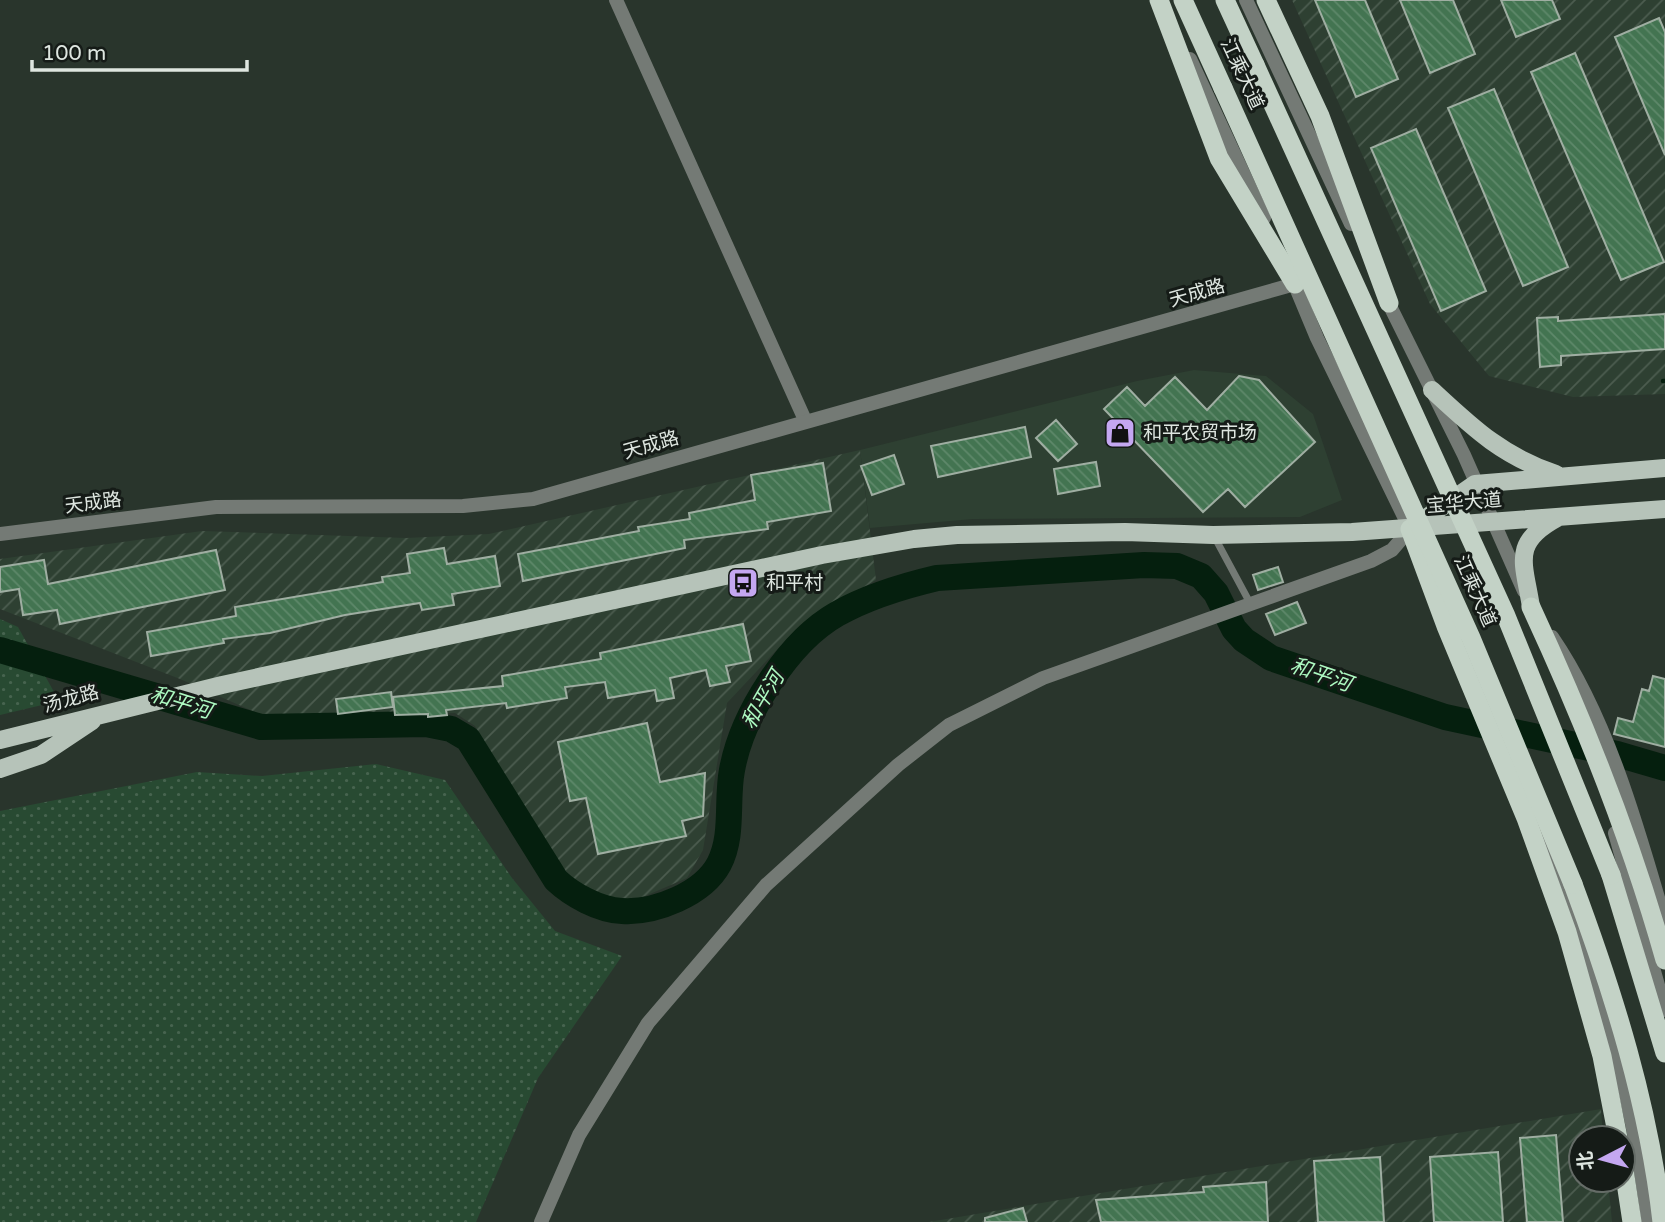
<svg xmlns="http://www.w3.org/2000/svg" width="1665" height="1222" font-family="'Varela Round','Noto Sans SC',sans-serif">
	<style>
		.built { fill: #2e4032 }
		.industrial { fill: url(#industrial-furrows) }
		.grass { fill: url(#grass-dots) }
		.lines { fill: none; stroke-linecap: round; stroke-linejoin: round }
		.stream { stroke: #051f0e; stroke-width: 4.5 }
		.river { stroke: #051f0e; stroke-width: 26 }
		.building { fill: url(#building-back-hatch); stroke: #9faea2; stroke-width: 2 }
		.service { stroke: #747a75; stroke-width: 7 }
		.minor { stroke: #747a75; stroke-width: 14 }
		.tertiary { stroke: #747a75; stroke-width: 14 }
		.primary { stroke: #b6c3b9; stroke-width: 18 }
		.trunk { stroke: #c3d2c6; stroke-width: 19 }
		.trunk-bridge { stroke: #c3d2c6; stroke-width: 19 }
		.labels { text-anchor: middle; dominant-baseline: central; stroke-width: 6; stroke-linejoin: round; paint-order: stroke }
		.street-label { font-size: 19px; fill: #dee6e0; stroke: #151b17 }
		.poi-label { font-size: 19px; fill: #dee6e0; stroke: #151b17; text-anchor: start }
		.water-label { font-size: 21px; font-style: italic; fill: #adf9c1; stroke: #151b17 }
	</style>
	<defs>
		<pattern id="industrial-furrows" width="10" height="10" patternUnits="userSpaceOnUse" patternTransform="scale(1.75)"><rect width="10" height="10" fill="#2e4032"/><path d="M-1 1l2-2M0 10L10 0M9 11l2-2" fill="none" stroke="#4c5c4f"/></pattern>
		<pattern id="grass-dots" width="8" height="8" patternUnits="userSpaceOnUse" patternTransform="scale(1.75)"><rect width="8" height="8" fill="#284a32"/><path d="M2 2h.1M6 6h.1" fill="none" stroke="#47644f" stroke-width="1.8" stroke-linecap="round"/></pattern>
		<pattern id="building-back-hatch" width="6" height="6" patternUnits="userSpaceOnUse" patternTransform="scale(1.75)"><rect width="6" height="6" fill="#437451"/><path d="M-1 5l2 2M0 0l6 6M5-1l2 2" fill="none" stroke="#5e886a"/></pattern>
	</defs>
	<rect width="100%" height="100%" fill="#29352c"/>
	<!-- built -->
	<path class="built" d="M1194,370L1266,376L1313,414L1342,500L1300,517L973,519L870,528L860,450L1137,381Z"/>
	<!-- industrial -->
	<path class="industrial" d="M1292,0H1665V394L1573,397L1489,376L1430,304Z
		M860,450L876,580L800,625L727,703L703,850L687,878L636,900L586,895L547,862L475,726L455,713L266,717L180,679L0,609V559L202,531L406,538L489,534Z
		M1601,1109L1603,1138H1581V1180H1608L1612,1222H929Z"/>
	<!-- grass -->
	<path class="grass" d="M0,619L18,627L59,701L0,715Z
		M376,764L445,780L512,878L555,931L622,956L538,1078L476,1222H0V811L197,772L262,776Z"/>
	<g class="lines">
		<!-- stream -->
		<path class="stream" d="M1663,381H1665"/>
		<!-- river -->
		<path class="river" d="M0,650L261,727L426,724L451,729L468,739L556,880C572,895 599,910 622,911C655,913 703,894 719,864C734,835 726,801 732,770C742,715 788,642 837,614C867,597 903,586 937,578L1144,565L1177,566L1201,576L1216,593L1234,629L1244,640L1271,658L1445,717L1617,754L1665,768"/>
	</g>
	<!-- building -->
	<path class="building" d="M1315,0H1365L1398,79L1356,97Z
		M1400,0H1453L1475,54L1430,73Z
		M1501,0H1552L1560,19L1516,37Z
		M1659,18L1665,32V155L1615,37Z
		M1575,53L1664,262L1621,280L1531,72Z
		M1494,89L1568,267L1523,286L1448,108Z
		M1416,129L1486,291L1441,311L1371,148Z
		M1665,314V349L1561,356V365L1540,367L1537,318L1558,317V321Z
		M1239,376L1259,380L1315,442L1245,507L1228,489L1203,512L1104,409L1127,387L1145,406L1175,377L1207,410Z
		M1056,420L1077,444L1058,461L1036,438Z
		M1025,427L1031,457L938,477L931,446Z
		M894,455L904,484L872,495L861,466Z
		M1096,462L1100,486L1058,494L1054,469Z
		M823,463L831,511L767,522L768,529L684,540L685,548L523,581L518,554L639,531L638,527L690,519L689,513L755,500L751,475Z
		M444,548L447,564L495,556L500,586L452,594L454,605L422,610L420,603L345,615L270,633L223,639L224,643L151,656L147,632L236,616L235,607L383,582L382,577L410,573L407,554Z
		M216,550L225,590L60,624L57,610L23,615L19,589L0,592V567L44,560L48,584Z
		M1278,567L1283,582L1258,590L1253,575Z
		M1297,602L1306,623L1275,635L1266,614Z
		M743,624L751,661L726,666L730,682L710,686L706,670L670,678L674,698L657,701L655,690L608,698L605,682L565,687L567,698L507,708L506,703L446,710L447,715L428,717V714L395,715L393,697L503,686L502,676L601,659L600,653Z
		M1653,676L1665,679V747L1614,734L1618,718L1633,722L1642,689L1649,691Z
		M391,692L393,707L338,714L336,699Z
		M647,723L660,782L705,773L703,816L682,821L686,836L598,854L586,798L570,801L558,742Z
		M1556,1135L1563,1222H1527L1520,1138Z
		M1498,1152L1503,1222H1434L1430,1157Z
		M1380,1157L1384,1222H1318L1314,1161Z
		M1266,1182L1268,1222H1101L1096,1200L1204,1192L1203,1187Z
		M1023,1208L1027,1222H985V1218Z"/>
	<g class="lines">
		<!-- service -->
		<path class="service" d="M1214,536L1250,603"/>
		<!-- minor -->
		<path class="minor" d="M616,0L805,420
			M1552,637C1607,717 1638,828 1665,922
			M541,1222L579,1135L648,1023L766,885L898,765L949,725L1043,678L1371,561L1392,550L1410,529"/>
		<!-- tertiary -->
		<path class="tertiary" d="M1246,0L1351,224
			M1190,59L1264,218
			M1292,278L1317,338L1413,535
			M1385,296L1464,455L1524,591
			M0,534L216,507L463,506L533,499L1295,284
			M1539,827C1591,954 1632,1085 1648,1222
			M1615,833L1665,1010"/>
		<!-- primary -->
		<path class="primary" d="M1432,390C1473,428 1502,456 1556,474
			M1413,527L1475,484L1665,468
			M1531,607C1524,562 1511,543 1557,518
			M0,740L222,685L822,555L914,539L957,535L1125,532L1213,535L1352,532L1665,509
			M0,769L41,755L92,721"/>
		<!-- trunk -->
		<path class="trunk" d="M1159,0L1219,158L1295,284
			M1183,0L1223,88
			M1225,0L1255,65
			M1266,0L1320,116L1389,303
			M1410,529L1446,626L1526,818L1567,932L1602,1056L1618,1138
			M1531,607C1584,721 1631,839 1665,960
			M1611,875L1665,1053
			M1573,884C1614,994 1649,1106 1662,1222
			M1623,1163L1632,1222"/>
		<!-- trunk-bridge -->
		<path class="trunk-bridge" d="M1255,65L1506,616L1611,875
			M1223,88L1471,638L1573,884"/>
	</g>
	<!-- icons -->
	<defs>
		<g id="shop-square" transform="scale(1.575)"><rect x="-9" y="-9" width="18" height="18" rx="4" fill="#c4a7f1" stroke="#151b17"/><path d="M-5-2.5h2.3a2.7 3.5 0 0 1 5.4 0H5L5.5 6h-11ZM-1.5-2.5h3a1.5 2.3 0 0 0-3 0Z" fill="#111"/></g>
		<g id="bus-square" transform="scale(1.575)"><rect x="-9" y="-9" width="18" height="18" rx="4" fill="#c4a7f1" stroke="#151b17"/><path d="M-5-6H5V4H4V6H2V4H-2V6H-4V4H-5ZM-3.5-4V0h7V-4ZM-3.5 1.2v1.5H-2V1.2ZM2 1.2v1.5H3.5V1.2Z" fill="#111"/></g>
	</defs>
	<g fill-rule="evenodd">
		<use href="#shop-square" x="1120" y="433"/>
		<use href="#bus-square" x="743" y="583"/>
	</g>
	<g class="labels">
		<!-- street labels -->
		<g class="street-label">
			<text transform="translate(1242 74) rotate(65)">江乘大道</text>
			<text transform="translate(1197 293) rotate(-16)">天成路</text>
			<text transform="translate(651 445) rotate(-16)">天成路</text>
			<text transform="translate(93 503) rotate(-7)">天成路</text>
			<text transform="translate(1464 503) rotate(-5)">宝华大道</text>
			<text transform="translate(1475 591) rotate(66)">江乘大道</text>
			<text transform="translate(71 699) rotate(-15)">汤龙路</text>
		</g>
		<!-- poi labels -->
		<g class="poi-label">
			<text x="1143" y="433">和平农贸市场</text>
			<text x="766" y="583">和平村</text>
		</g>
		<!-- water labels -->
		<g class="water-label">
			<text transform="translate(1321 675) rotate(19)">和平河</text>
			<text transform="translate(763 700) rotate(-60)">和平河</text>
			<text transform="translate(181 703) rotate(17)">和平河</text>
		</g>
	</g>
	<!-- north arrow -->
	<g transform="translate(1602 1159) rotate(264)"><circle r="33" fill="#151b17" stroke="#656c67" stroke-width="2"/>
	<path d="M0-5L12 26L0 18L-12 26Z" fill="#c4a7f1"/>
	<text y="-10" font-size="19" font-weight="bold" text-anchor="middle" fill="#dee6e0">北</text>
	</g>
	<!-- scale -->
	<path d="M32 60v10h215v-10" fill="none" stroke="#dee6e0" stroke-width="3.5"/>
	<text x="42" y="60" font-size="21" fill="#dee6e0" stroke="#151b17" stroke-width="5" paint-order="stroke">100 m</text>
</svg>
